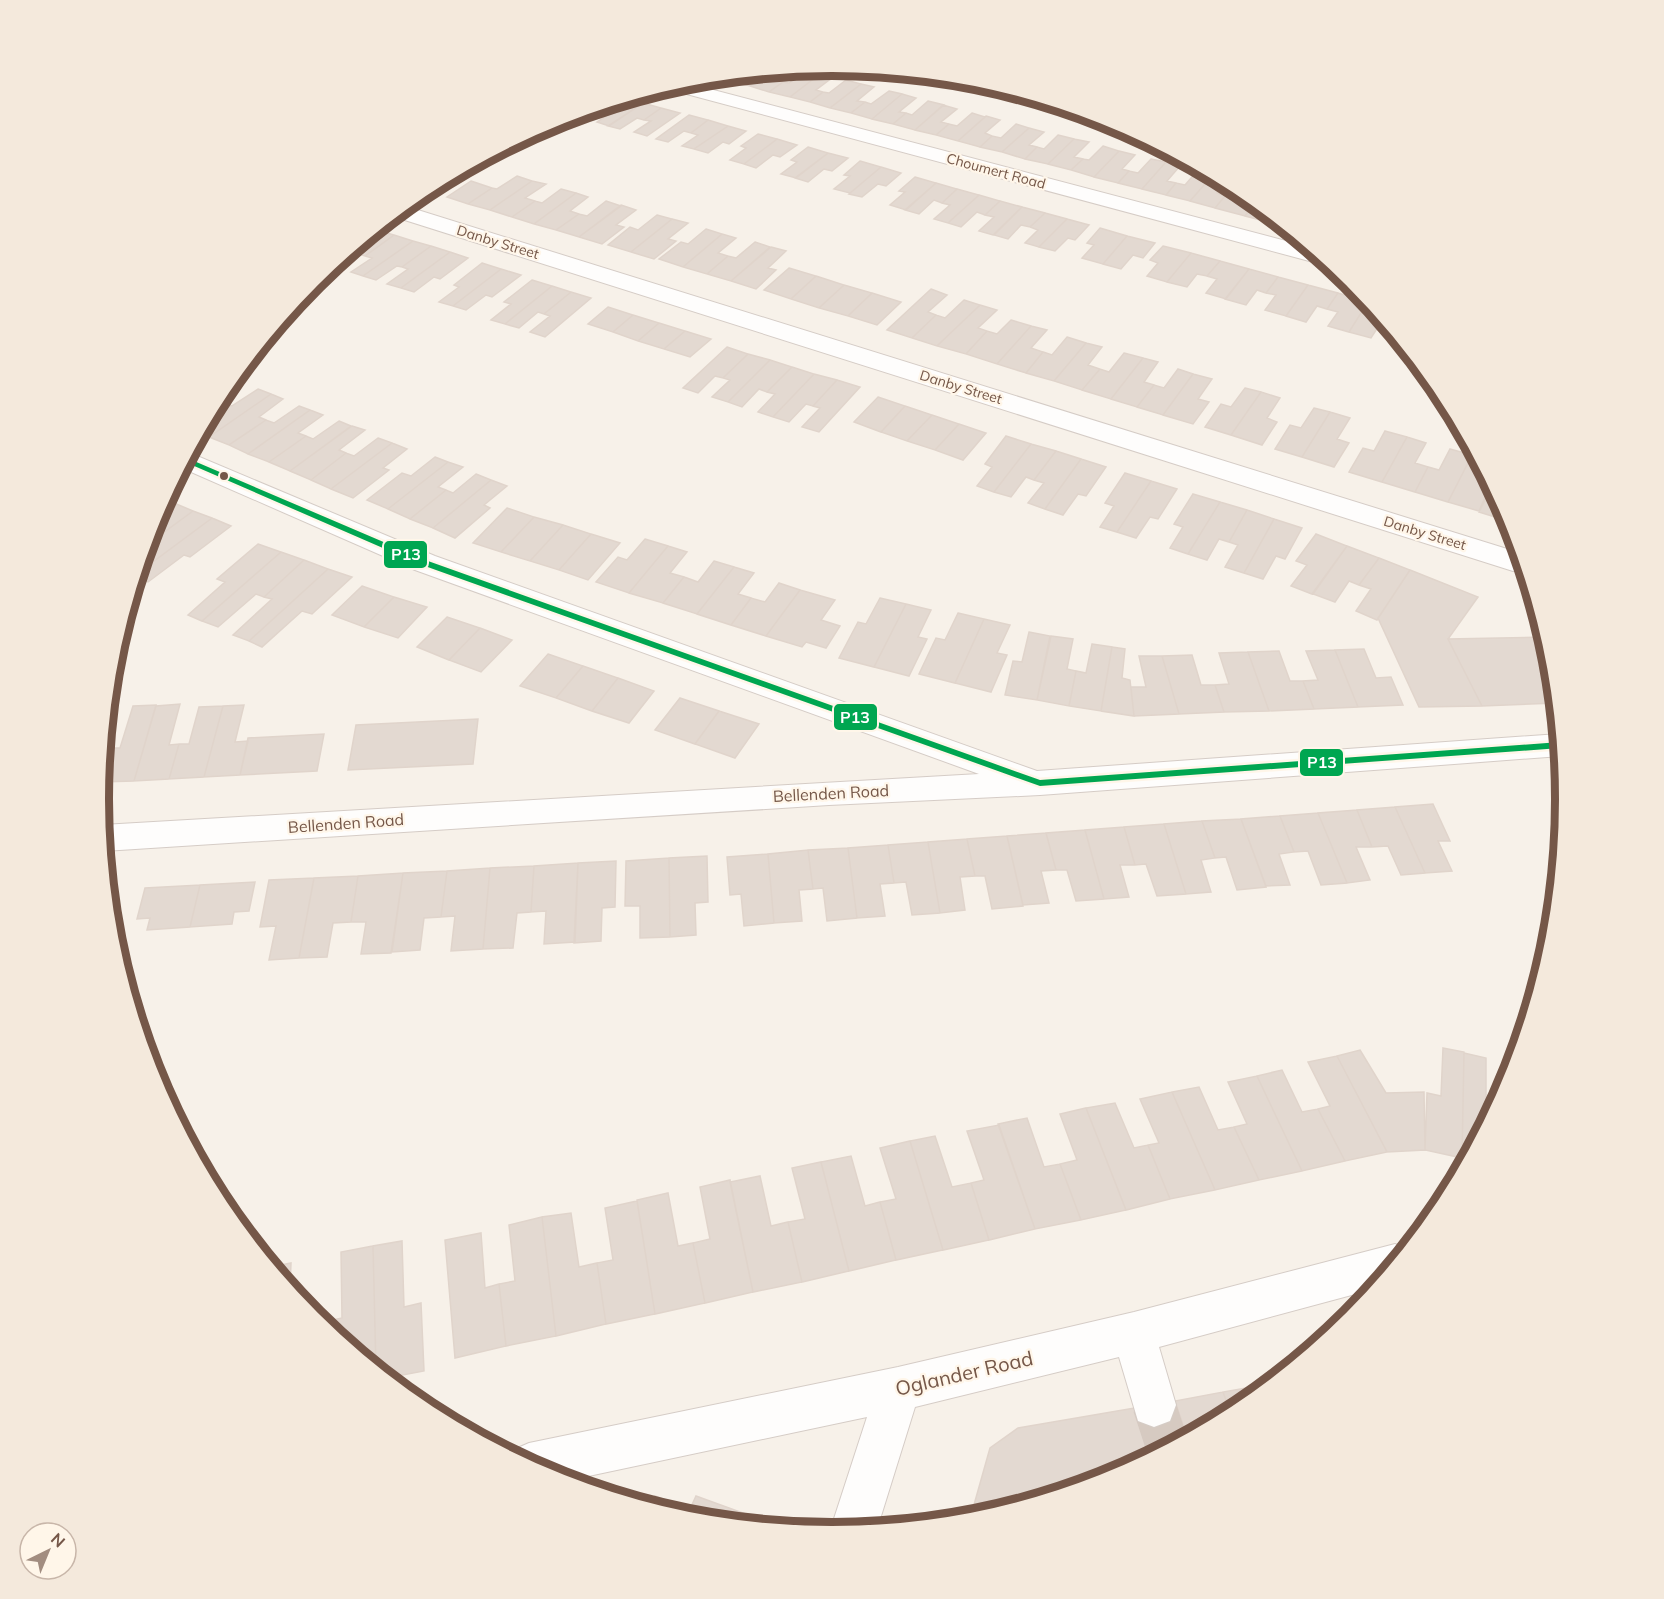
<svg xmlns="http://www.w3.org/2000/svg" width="1664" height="1599" font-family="Mulish,sans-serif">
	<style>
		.building { fill: #e3d9d1; stroke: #e0d4cb; stroke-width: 1.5 }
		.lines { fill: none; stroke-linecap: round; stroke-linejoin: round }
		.street-tunnel { stroke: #d6cac1; stroke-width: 43; stroke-dasharray: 43 21; stroke-linecap: butt }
		.street-casing { stroke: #d5ccc6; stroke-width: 2 }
		.street { fill: #fefdfc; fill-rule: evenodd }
		.bus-1-casing { stroke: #fff6e9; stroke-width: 5 }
		.bus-1 { fill: #00a651; fill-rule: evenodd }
		.bus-dot { fill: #755748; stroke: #fff6e9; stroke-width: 2 }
		.labels { text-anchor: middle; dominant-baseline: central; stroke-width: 4.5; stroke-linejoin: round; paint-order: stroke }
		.far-street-label { font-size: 14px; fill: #755748; stroke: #fff6e9 }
		.street-label { font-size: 16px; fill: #755748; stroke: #fff6e9 }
		.near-street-label { font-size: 20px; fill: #755748; stroke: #fff6e9 }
		.rim { fill: none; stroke: #755748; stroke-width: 8 }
		.line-badge { stroke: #fff6e9; stroke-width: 2 }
		.badge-label { font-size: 16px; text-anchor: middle; font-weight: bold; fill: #fff }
	</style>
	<rect width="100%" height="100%" fill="#f7f1e9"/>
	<!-- building -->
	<path class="building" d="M789,70L776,80L783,82L769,92L750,86L769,72Z
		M806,71L820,74L790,97L769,92L783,82L789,83Z
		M769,72L750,86L730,81L738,75Z
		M820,74L833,77L816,90L823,92L810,102L790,97Z
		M846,80L861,84L830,108L810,102L823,92L829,93Z
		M861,84L874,87L857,101L865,102L851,113L830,108Z
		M889,91L902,94L872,119L851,113L865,102L871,104Z
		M902,94L916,98L899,112L906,113L893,124L872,119Z
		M628,98L643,103L609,126L597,122L614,111L607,109Z
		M928,101L944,105L915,130L893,124L906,113L912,115Z
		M643,103L661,108L644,120L637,118L620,129L608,126Z
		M943,105L957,109L941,122L949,124L936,135L915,130Z
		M599,107L581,119L570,116H571Z
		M661,108L680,113L647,136L634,132L651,121L644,120Z
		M972,113L985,117L958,141L936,135L949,124L957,126Z
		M689,115L708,120L691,133L684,131L668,142L656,139Z
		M986,116L1000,120L985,133L992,136L980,147L958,141Z
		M708,120L728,126L694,149L682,146L698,135L691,133Z
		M1016,124L1029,128L1002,152L980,147L992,136L1001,138Z
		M728,126L746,131L729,144L723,142L708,153L694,149Z
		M1029,128L1044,132L1029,145L1037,147L1025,159L1002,152Z
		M758,134L777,139L744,164L730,160L746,148L741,146Z
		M1058,135L1074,139L1048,164L1025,159L1037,147L1044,149Z
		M777,139L797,145L780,157L773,155L756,168L744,164Z
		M1074,139L1089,142L1074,157L1083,159L1071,170L1048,164Z
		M1103,146L1119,151L1094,177L1071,170L1083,159L1089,160Z
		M808,147L828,153L796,178L781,174L797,162L791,160Z
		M1119,151L1135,155L1122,169L1129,171L1118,183L1094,177Z
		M828,153L848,158L832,171L824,169L808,182L795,178Z
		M1151,159L1166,162L1142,189L1118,183L1129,171L1138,173Z
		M860,161L881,167L850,193L834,189L850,176L844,175Z
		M1166,162L1180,166L1167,181L1176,183L1166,195L1142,189Z
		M881,167L901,173L886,186L878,184L862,197L849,194Z
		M459,171L465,173L436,192L425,189Z
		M1197,171L1213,175L1190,201L1166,195L1176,183L1185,185Z
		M1213,175L1226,182L1217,193L1225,196L1215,208L1190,201Z
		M517,176L532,181L490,210L468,204L492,188L497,189Z
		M915,177L936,183L906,210L890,205L905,192L899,191Z
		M471,181L492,188L468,204L447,197Z
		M532,181L546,184L525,198L535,201L512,217L490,210Z
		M936,183L957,189L942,203L934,200L919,214L905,210Z
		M561,189L576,193L534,224L512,217L535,201L542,203Z
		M957,189L979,195L948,223L934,219L950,205L942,203Z
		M1239,189L1255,203L1245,216L1215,208L1225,196L1232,197Z
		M576,193L588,197L570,211L579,214L556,230L534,224Z
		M979,195L1000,201L985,215L977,212L961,227L948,223Z
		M606,201L621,206L579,237L556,230L579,214L587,216Z
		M1000,201L1022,207L993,235L979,231L994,217L985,215Z
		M1255,203L1281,224L1280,225L1245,216Z
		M621,205L636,210L616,225L624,227L602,244L579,237Z
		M1022,207L1045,213L1030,227L1021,225L1008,239L994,235Z
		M1045,213L1067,219L1039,247L1025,243L1038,230L1030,227Z
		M657,215L672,219L631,252L608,245L630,227L638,230Z
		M672,219L688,223L668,239L676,241L654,259L631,252Z
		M1067,219L1089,225L1075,240L1068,238L1055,251L1039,247Z
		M1100,228L1127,236L1103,264L1082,258L1094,245L1087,243Z
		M706,229L722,234L683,267L659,259L681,242L688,244Z
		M377,230L394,235L365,256L359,254L339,268L332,266Z
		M722,234L736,238L718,253L728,256L707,274L683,267Z
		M394,235L413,241L363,276L351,272L372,258L365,256Z
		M1127,236L1155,243L1143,258L1133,255L1121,269L1103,264Z
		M413,241L431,246L402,267L397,266L376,280L363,276Z
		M755,242L770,247L731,281L707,274L728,256L736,258Z
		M431,246L450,252L401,288L387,284L408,269L402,267Z
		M1163,246L1191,253L1167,282L1147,276L1158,263L1150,260Z
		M771,247L786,251L768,268L776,270L756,289L731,281Z
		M450,252L468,258L440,279L434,277L414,292L401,288Z
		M1191,253L1220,261L1207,276L1197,274L1187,287L1167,282Z
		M1220,261L1249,269L1226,299L1206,293L1217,279L1207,276Z
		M482,263L501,269L453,306L439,302L459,287L454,285Z
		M789,268L816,276L791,299L764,290Z
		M501,269L521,275L492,297L486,295L466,310L453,306Z
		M1249,269L1278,277L1266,293L1257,290L1246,305L1225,299Z
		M816,276L844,285L819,308L791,299Z
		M1278,277L1308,285L1286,316L1265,310L1276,295L1266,293Z
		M532,280L552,286L505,324L491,320L511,304L504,302Z
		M844,285L872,293L848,316L819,308Z
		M1308,285L1338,293L1327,309L1317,306L1306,322L1286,316Z
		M552,286L571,292L544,314L538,312L519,328L505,324Z
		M931,289L947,295L928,312L936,315L912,338L887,330Z
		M571,292L591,298L545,337L530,332L550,316L544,314Z
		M872,293L901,302L877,325L848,316Z
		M1338,293L1368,302L1349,332L1328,326L1338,312L1327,309Z
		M964,300L980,305L937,346L912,338L936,315L945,318Z
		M1368,302L1388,326L1380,324L1371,338L1349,332Z
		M980,305L997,310L978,328L987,331L966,354L937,346Z
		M608,307L633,315L613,332L588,324Z
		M633,315L659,323L638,341L613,332Z
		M1011,320L1031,326L997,364L966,354L987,331L997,334Z
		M659,323L685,331L664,349L638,341Z
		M1031,326L1047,330L1031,348L1043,352L1026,373L997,364Z
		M685,331L711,339L690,357L664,349Z
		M1067,337L1086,343L1054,381L1026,373L1043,352L1052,355Z
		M1086,343L1102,347L1088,365L1100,369L1082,390L1054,381Z
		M727,347L748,354L723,378L715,376L698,393L683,388Z
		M1124,353L1143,358L1111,399L1082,390L1100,369L1109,372Z
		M748,354L770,360L728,402L712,397L730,380L723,378Z
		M1143,358L1158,362L1144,382L1154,385L1137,407L1111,399Z
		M770,360L792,367L767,392L759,389L742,407L728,402Z
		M792,367L814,374L773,417L758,412L775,394L767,392Z
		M1178,369L1193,374L1163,415L1137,407L1154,385L1164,388Z
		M814,374L837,380L813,406L806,404L789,422L773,417Z
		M1193,374L1212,379L1198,399L1209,402L1193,424L1163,415Z
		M837,380L860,387L819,432L802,427L820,408L813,406Z
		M1245,388L1261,392L1231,435L1205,427L1221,404L1231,407Z
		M258,389L271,394L209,437L200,433L210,415L226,404L232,406Z
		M1261,392L1280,398L1267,418L1277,422L1262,445L1231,435Z
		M271,394L283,399L259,417L266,420L229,445L209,437Z
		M878,397L905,406L881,432L854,422Z
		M299,406L310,410L248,454L229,445L266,420L274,423Z
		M905,406L932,415L907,441L881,432Z
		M1314,408L1330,412L1302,457L1275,449L1290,425L1301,428Z
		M310,410L323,415L298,433L306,436L269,462L248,454Z
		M1330,412L1350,418L1337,439L1349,443L1334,467L1302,457Z
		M932,415L959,424L935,450L907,441Z
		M339,421L351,426L290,471L269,462L306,436L313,439Z
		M959,424L986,433L963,460L935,450Z
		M352,426L365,430L339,450L346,453L311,480L290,471Z
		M1385,431L1407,437L1382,482L1349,472L1363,448L1374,451Z
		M1006,436L1031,444L994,492L977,486L992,467L985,464Z
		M1407,437L1426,443L1415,463L1428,467L1415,492L1382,482Z
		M378,438L392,443L331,489L311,480L346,453L354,456Z
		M392,443L407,449L383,468L389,470L353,498L331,489Z
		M1031,444L1056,451L1034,480L1026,477L1011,497L994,492Z
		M1450,449L1472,455L1448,502L1415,492L1428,467L1439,470Z
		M1056,451L1081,459L1045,509L1028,503L1044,483L1034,480Z
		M1472,455L1476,456L1484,471L1479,482L1490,486L1479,511L1448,502Z
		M435,457L448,462L388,509L367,500L402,473L411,476Z
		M1081,459L1106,467L1086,496L1078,494L1063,515L1045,509Z
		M448,462L463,467L438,487L446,490L410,519L388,509Z
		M1125,473L1151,481L1117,532L1100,527L1114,506L1105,503Z
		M476,474L491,480L433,528L410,519L446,490L453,493Z
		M491,480L507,486L484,505L490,508L455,538L433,528Z
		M1151,481L1177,489L1158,519L1150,517L1136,538L1117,532Z
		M1492,486L1509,518L1508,521L1479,512Z
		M1193,494L1220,502L1188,554L1170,548L1183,527L1174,524Z
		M165,499L174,503L156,516Z
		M1220,502L1247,510L1229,542L1219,539L1207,560L1188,554Z
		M174,503L193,511L152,541L148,539L156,516Z
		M507,508L534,517L501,552L473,543Z
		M1247,510L1274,519L1244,573L1225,567L1238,545L1229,542Z
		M193,511L212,518L138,573L144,554L158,543L152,541Z
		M534,517L563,525L530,561L501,552Z
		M212,518L231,526L190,557L184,555L148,582L137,577L138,573Z
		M1274,519L1302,528L1285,559L1276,556L1263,579L1244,573Z
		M563,525L591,534L559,570L530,561Z
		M591,534L620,543L588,580L559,570Z
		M1316,534L1347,546L1312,594L1291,586L1307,565L1296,561Z
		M645,539L668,546L629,593L596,582L618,557L627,560Z
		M258,544L281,552L202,621L188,615L225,582L217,579Z
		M668,546L687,552L670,573L684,577L663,603L629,593Z
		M1347,546L1379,558L1359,585L1349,581L1335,602L1313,594Z
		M281,552L304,560L264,597L256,594L218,627L202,621Z
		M1379,558L1410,570L1377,620L1356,611L1371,589L1359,585Z
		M304,560L328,569L249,641L233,635L272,599L264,597Z
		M714,561L734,567L697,614L663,603L684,577L698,582Z
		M734,567L754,573L738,594L751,598L731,625L697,614Z
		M328,569L352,577L312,614L302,611L262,647L249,641Z
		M1410,570L1478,597L1448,639L1482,706L1419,707L1378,618Z
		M779,583L800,590L766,636L731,625L751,598L765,602Z
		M362,586L394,597L364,627L332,615Z
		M800,590L835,600L821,620L840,626L826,648L806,642L802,647L766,636Z
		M394,597L427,607L398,638L364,627Z
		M880,598L906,604L874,667L839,658L858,622L866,624Z
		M906,604L931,610L918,637L927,639L909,676L874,667Z
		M958,613L984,619L955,683L919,674L936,638L945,640Z
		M447,617L480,628L449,660L417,647Z
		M984,619L1010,625L997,653L1007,655L991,692L955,683Z
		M480,628L512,640L481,672L449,660Z
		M1029,632L1050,636L1037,700L1005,695L1013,661L1022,662Z
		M1051,636L1073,639L1067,669L1076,671L1069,706L1037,700Z
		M1546,637L1551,657L1556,703L1482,706L1448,639Z
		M1092,644L1112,647L1101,711L1069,706L1076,671L1086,673Z
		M1112,647L1125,649L1122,678L1130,680L1134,716L1101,711Z
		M1364,649L1376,678L1391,677L1403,705L1358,707L1335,650Z
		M1335,650L1358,707L1314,709L1303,681L1318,680L1306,651Z
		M1279,651L1290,681H1303L1314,709L1269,711L1248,652Z
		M1248,652L1269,711L1224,712L1215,685L1229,684L1219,653Z
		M548,654L583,666L556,698L520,686Z
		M1192,655L1201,685H1215L1224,712L1179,714L1162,656Z
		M1139,656H1162L1179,714L1134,716L1131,687H1146Z
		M583,666L618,678L592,711L556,698Z
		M618,678L654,691L629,723L592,711Z
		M680,698L719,711L695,744L655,730Z
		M180,704L169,745L179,744L169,779L134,781L156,706Z
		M156,705L134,781L100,782L109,748H120L133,706Z
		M244,705L235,742L248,741L240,775L204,777L223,706Z
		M223,706L204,777L169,779L179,744H189L199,707Z
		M719,711L759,724L735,758L695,744Z
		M478,719L473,764L348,770L356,725Z
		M324,734L317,771L240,775L248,738Z
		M1555,794H1565L1564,814Z
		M1433,804L1450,841H1438L1452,871L1425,873L1395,807Z
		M1395,807L1425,873L1401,875L1388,846L1372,847L1357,810Z
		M1357,810L1372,847H1356L1370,880L1347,883L1318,813Z
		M1318,813L1347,883L1321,885L1308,851L1294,852L1280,816Z
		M1280,816L1294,852L1279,854L1290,885L1266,886L1241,819Z
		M1241,819L1266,887L1237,890L1226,857L1215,858L1202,821Z
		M1202,821L1215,858L1201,860L1211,892L1186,894L1164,824Z
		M1164,824L1186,894L1157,896L1146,864L1135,865L1124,827Z
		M1124,827L1135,865H1120L1129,897L1104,899L1085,830Z
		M1085,830L1104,899L1076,901L1067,870H1056L1046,833Z
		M1046,833L1056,870L1041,871L1049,903L1023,905L1007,836Z
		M1007,836L1023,906L992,909L985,876H975L967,839Z
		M967,839L975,876L960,877L965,910L940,913L928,842Z
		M928,842L940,913L912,915L906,882L894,883L888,845Z
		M888,845L894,883L880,884L885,916L857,918L848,848Z
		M848,848L857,918L827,921L823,888L813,889L808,850Z
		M808,850L813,889L799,890L802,921L774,923L768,854Z
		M768,854L774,923L744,926L741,894L730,895L727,857Z
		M707,856L708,902L695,903L696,935L670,937L669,858Z
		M669,858L670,937L640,938V906H625L626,861Z
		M616,861L615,907L602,908L601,941L574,943L578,863Z
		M578,863L575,942L544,944L546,911L531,912L534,866Z
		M534,866L531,912L517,913L513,948L483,949L490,868Z
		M490,868L483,949L451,951L455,916L441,917L447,871Z
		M447,871L441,917L424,918L420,950L392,952L403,873Z
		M403,873L391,953L361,954L366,922H351L358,876Z
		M358,876L351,922L333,923L327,957L299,958L314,878Z
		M314,878L299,958L269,960L276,926L260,927L269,880Z
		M255,882L249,911L234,912L232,924L190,927L200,885Z
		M200,885L190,927L147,930L150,918L137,919L145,888Z
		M1443,1048L1464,1052L1462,1158L1425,1150L1427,1093L1441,1096Z
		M1360,1050L1386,1093L1424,1092L1425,1150L1387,1152L1337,1056Z
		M1464,1053L1486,1058V1106L1495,1108L1467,1159L1462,1158Z
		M1337,1056L1387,1152L1345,1161L1318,1109L1330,1106L1308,1062Z
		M1282,1070L1302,1112L1318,1109L1345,1161L1302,1171L1257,1076Z
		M1257,1076L1302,1171L1259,1180L1234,1127L1247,1124L1228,1082Z
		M1199,1087L1218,1130L1234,1127L1259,1180L1215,1190L1172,1092Z
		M1172,1092L1215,1190L1170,1199L1148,1145L1159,1143L1140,1099Z
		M1115,1103L1134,1148L1148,1145L1170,1199L1126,1210L1086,1108Z
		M1086,1108L1126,1210L1081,1220L1060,1164L1077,1160L1060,1114Z
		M1027,1118L1044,1167L1060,1164L1081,1220L1035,1229L998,1124Z
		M999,1125L1035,1229L989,1240L971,1183L984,1180L967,1131Z
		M935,1136L952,1187L971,1183L989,1240L943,1250L910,1141Z
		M910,1141L943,1250L896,1260L880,1202L896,1199L880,1148Z
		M851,1156L865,1206L880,1202L896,1260L849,1271L821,1162Z
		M821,1162L849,1271L802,1282L788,1222L805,1219L792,1168Z
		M760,1176L771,1226L788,1222L802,1282L753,1292L730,1182Z
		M730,1180L753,1292L705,1303L693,1243L710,1239L700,1187Z
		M668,1193L678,1246L693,1243L705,1303L655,1314L637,1200Z
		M637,1201L655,1314L606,1324L597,1263L613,1260L605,1208Z
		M571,1213L579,1267L597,1263L606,1324L556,1336L542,1217Z
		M542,1217L556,1336L506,1346L499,1284L515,1281L509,1225Z
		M481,1233L485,1288L499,1284L506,1346L455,1358L445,1240Z
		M402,1241L404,1307L421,1303L424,1371L387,1378L376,1369L373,1246Z
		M373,1246L376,1369L328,1330V1321L342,1318L341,1252Z
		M291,1263L290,1290L271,1267Z
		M1269,1384L1239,1410L1231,1414L1223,1392Z
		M1223,1392L1231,1414L1187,1437L1175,1401Z
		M1175,1401L1187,1437L1112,1477L970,1519L990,1448L1018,1428Z
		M655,1496L690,1509L696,1496L762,1520L760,1526L689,1519L650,1507Z"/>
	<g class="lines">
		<!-- street-tunnel -->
		<path class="street-tunnel" d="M1154,1405L1168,1448"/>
		<!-- street casing -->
		<g class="street-casing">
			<path id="street" d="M683,82L1309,247L1328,262L1321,264L1313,262L664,88Z
				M405,206L1520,553L1526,572L1513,571L392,216Z
				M190,453L435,556L1037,771L1559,734L1561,756L1040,795L829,805L104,851L102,825L979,774L415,570L182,468Z
				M1395,1244L1407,1249L1374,1289L1159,1347L1176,1405L1170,1421L1154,1427L1138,1421L1119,1357L915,1407L877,1529L832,1533L830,1531L867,1417L565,1481L551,1477L511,1455L513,1450L529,1443L898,1367L1134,1312Z"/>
		</g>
		<!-- street -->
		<use href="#street" class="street"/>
		<!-- bus-1 casing -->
		<g class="bus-1-casing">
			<path id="bus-1" d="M187,458L428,561L1040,780L1560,742V748L1040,786L422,565L185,462Z"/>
		</g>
		<!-- bus-1 -->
		<use href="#bus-1" class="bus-1"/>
	</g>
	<!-- markers -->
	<circle class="bus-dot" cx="224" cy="476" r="5"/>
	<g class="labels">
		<!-- far-street labels -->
		<g class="far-street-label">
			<text transform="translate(996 171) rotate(15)">Choumert Road</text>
			<text transform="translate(498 242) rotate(17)">Danby Street</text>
			<text transform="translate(961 387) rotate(17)">Danby Street</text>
			<text transform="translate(1425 533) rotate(17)">Danby Street</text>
		</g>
		<!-- street labels -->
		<g class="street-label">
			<text transform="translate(831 793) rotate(-3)">Bellenden Road</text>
			<text transform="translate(346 823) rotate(-4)">Bellenden Road</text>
		</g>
		<!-- near-street labels -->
		<g class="near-street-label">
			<text transform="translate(964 1373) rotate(-13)">Oglander Road</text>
		</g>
	</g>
	<!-- crop -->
	<path d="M0 0H1664V1599H0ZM109 799a723 723 0 1 1 1446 0a723 723 0 1 1-1446 0Z" fill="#f4e9dc" fill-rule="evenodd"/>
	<path class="rim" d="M109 799a723 723 0 1 1 1446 0a723 723 0 1 1-1446 0Z"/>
	<g class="line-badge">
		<rect x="383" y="540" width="45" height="29" rx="6" fill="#00a651"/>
		<rect x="833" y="703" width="45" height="28" rx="6" fill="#00a651"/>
		<rect x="1299" y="748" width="45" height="29" rx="6" fill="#00a651"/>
	</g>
	<g class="badge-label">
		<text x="406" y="560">P13</text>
		<text x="855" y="723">P13</text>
		<text x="1322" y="768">P13</text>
	</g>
	<!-- north arrow -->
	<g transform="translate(48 1551) rotate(43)"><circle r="28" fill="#fff6e9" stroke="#c8b6a9" stroke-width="1.5"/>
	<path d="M0-4.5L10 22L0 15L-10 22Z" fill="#a28d80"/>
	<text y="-9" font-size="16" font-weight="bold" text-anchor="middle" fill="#755748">N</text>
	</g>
</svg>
